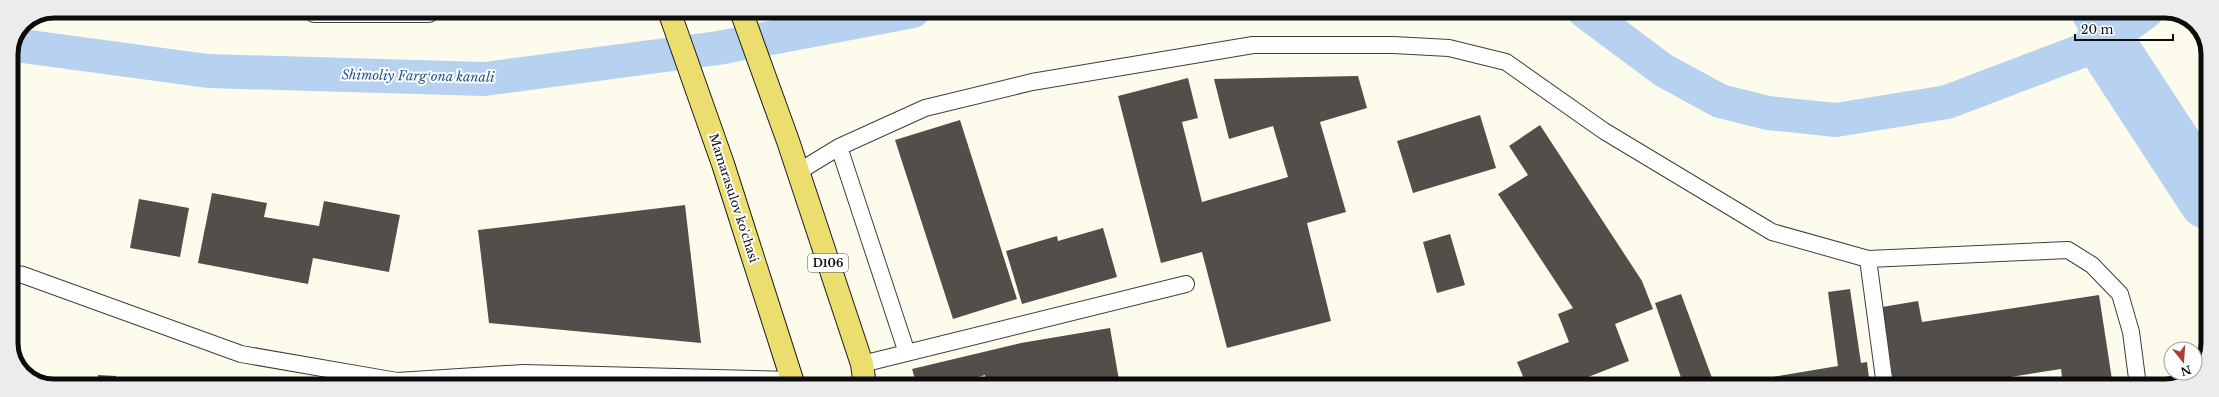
<svg xmlns="http://www.w3.org/2000/svg" width="2219" height="397" font-family="'Libre Baskerville',serif">
	<style>
		.lines { fill: none; stroke-linecap: round; stroke-linejoin: round }
		.canal { stroke: #b6d2f0; stroke-width: 34 }
		.river { stroke: #b6d2f0; stroke-width: 59 }
		.building { fill: #534e49 }
		.service-casing { stroke: #3f3f3f; stroke-width: 18 }
		.tertiary-casing { stroke: #3f3f3f; stroke-width: 24 }
		.primary-casing { stroke: #1d1d1d; stroke-width: 24 }
		.service { stroke: #fff; stroke-width: 16 }
		.tertiary { stroke: #fff; stroke-width: 22 }
		.primary { stroke: #ebdd6e; stroke-width: 22 }
		.labels { text-anchor: middle; dominant-baseline: central; stroke-width: 4; stroke-linejoin: round; paint-order: stroke }
		.shield { fill: #fff; stroke: #555; stroke-width: 1 }
		.shield-label { font-size: 11px; font-weight: bold; fill: #0c0c0c }
		.street-label { font-size: 12px; fill: #0c0c0c; stroke: #fff }
		.water-label { font-size: 13px; font-style: italic; fill: #225190; stroke: #fff }
		.rim { fill: none; stroke: #0c0c0c; stroke-width: 5 }
	</style>
	<rect width="100%" height="100%" fill="#fdfcec"/>
	<g class="lines">
		<!-- canal -->
		<path class="canal" d="M1584,11L1663,70L1720,101L1768,113L1836,120L1947,102L2105,42L2147,11
			M2087,11L2105,42
			M15,45L208,71L484,79L718,48L913,11"/>
		<!-- river -->
		<path class="river" d="M2105,42L2208,200"/>
	</g>
	<!-- building -->
	<path class="building" d="M1358,76L1367,108L1320,122L1346,212L1307,223L1331,321L1227,348L1202,252L1161,263L1118,96L1188,78L1198,118L1182,122L1202,202L1288,177L1273,126L1229,139L1214,79Z
		M1480,115L1496,168L1413,193L1397,141Z
		M960,120L1017,299L953,319L895,140Z
		M1540,125L1642,281L1653,309L1615,324L1629,361L1565,386H1527L1517,362L1569,342L1558,314L1573,308L1498,194L1528,175L1509,146Z
		M212,193L267,203L264,217L319,226L324,201L400,215L389,272L313,258L308,284L198,263Z
		M139,199L189,208L180,257L130,248Z
		M685,205L701,343L489,323L478,230Z
		M1103,228L1117,277L1022,304L1006,251L1057,236L1058,241Z
		M1450,234L1465,285L1437,293L1423,242Z
		M1850,289L1861,363L1867,362L1870,386H1718L1838,366L1828,292Z
		M1681,294L1715,386H1684L1655,303Z
		M2099,295L2113,386H2063L2061,369L1954,386H1894L1882,307L1918,301L1922,322Z
		M1110,328L1120,386H986L985,375L948,386H917L912,369L1021,343Z
		M98,375L116,376L115,386H97Z
		M1647,381L1649,386H1631V385Z"/>
	<g class="lines">
		<!-- service casing -->
		<g class="service-casing">
			<path id="service" d="M839,147L907,353
				M798,172L839,147L925,108L1032,82L1253,45H1393L1449,48L1506,62L1604,131L1772,232L1868,259L1885,386
				M1868,259L2068,250L2092,265L2120,294L2131,332L2138,386
				M11,273L23,275L241,354L397,381L523,373L793,380
				M862,364L1186,284"/>
		</g>
		<!-- tertiary casing -->
		<g class="tertiary-casing">
			<path id="tertiary" d="M315,11H428"/>
		</g>
		<!-- primary casing -->
		<g class="primary-casing">
			<path id="primary" d="M669,11L723,164L794,386
				M741,11L788,141L862,364L865,386"/>
		</g>
		<!-- service -->
		<use href="#service" class="service"/>
		<!-- tertiary -->
		<use href="#tertiary" class="tertiary"/>
		<!-- primary -->
		<use href="#primary" class="primary"/>
	</g>
	<g class="labels">
		<!-- shield labels -->
		<rect class="shield" x="808" y="254" width="40" height="18" rx="3"/>
		<g class="shield-label">
			<text x="828" y="263">D106</text>
		</g>
		<!-- street labels -->
		<g class="street-label">
			<text transform="translate(734 198) rotate(72)">Mamarasulov ko'chasi</text>
		</g>
		<!-- water labels -->
		<g class="water-label">
			<text transform="translate(418 76) rotate(1)">Shimoliy Fargʻona kanali</text>
		</g>
	</g>
	<!-- crop -->
	<path d="M0 0H2219V397H0ZM54 18H2165A36 36 0 0 1 2201 54V343A36 36 0 0 1 2165 379H54A36 36 0 0 1 18 343V54A36 36 0 0 1 54 18Z" fill="#ececec" fill-rule="evenodd"/>
	<path class="rim" d="M54 18H2165A36 36 0 0 1 2201 54V343A36 36 0 0 1 2165 379H54A36 36 0 0 1 18 343V54A36 36 0 0 1 54 18Z"/>
	<!-- north arrow -->
	<g transform="translate(2183 361) rotate(163)"><circle r="19" fill="#ffffff" stroke="#9e9e9e"/>
	<path d="M0-3L7 15L0 10L-7 15Z" fill="#ad3c32"/>
	<text y="-6" font-size="11" font-weight="bold" text-anchor="middle" fill="#0c0c0c">N</text>
	</g>
	<!-- scale -->
	<path d="M2075 34v6h98v-6" fill="none" stroke="#0c0c0c" stroke-width="2"/>
	<text x="2081" y="34" font-size="12" fill="#0c0c0c" stroke="#ffffff" stroke-width="3" paint-order="stroke">20 m</text>
</svg>
